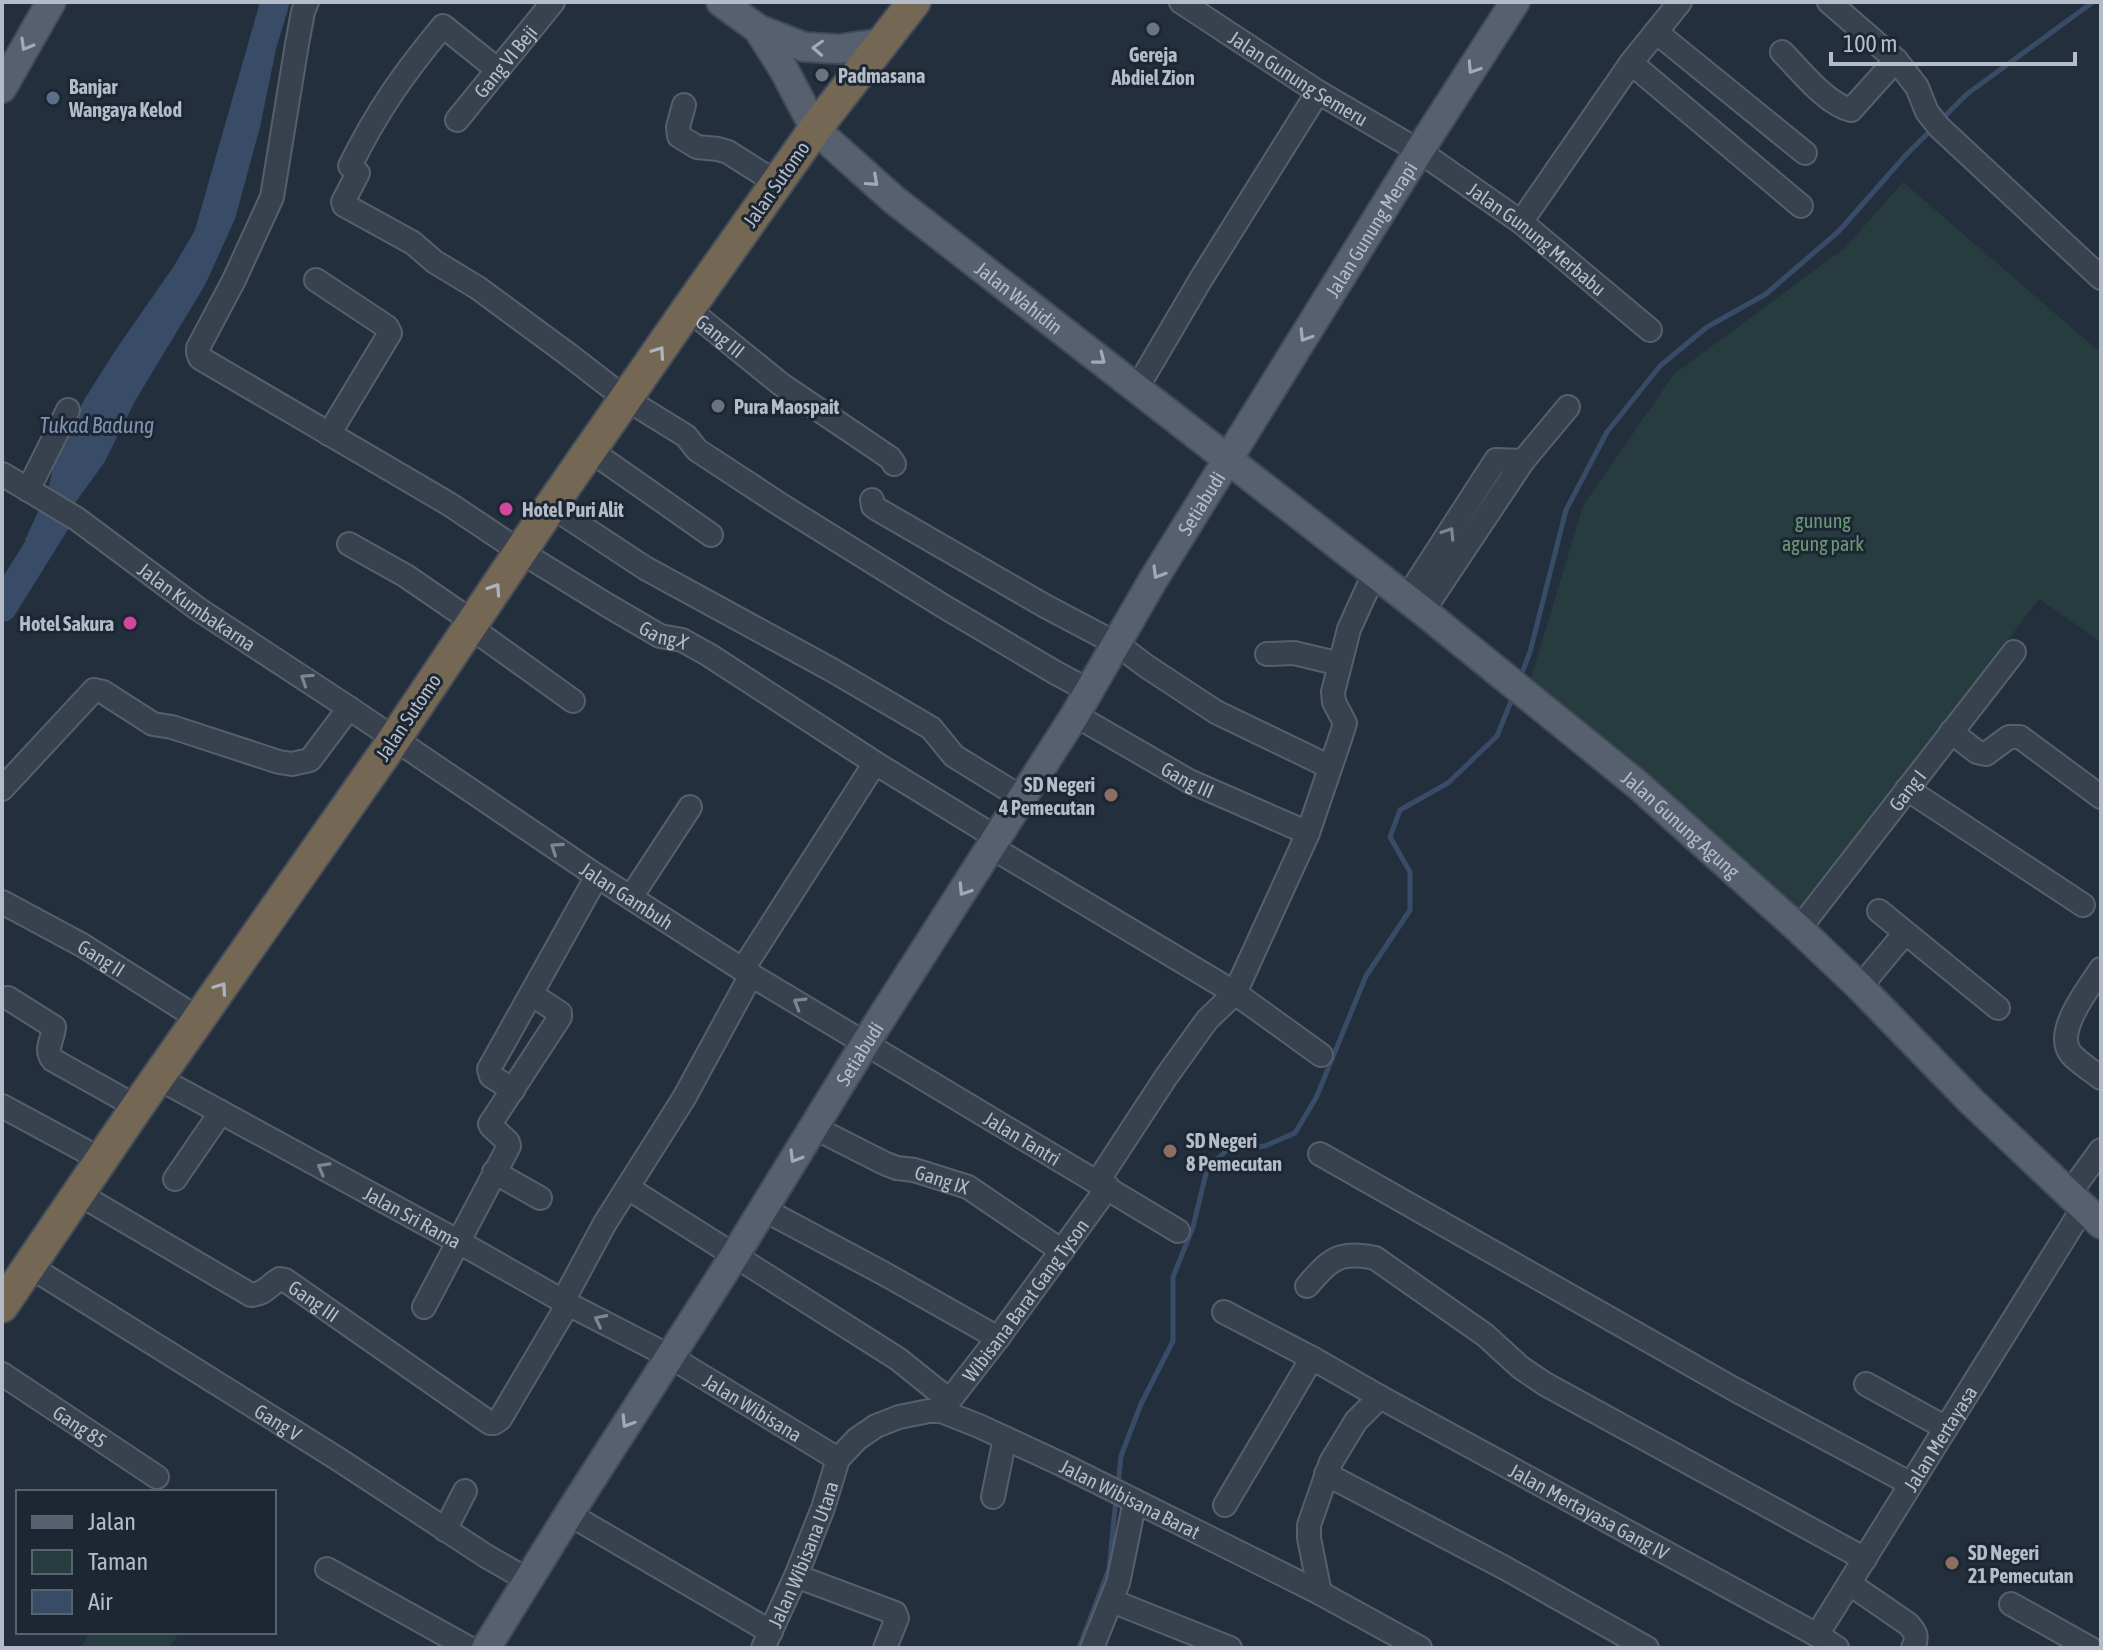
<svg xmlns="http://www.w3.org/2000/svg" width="2103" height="1650" font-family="'Asap Condensed',sans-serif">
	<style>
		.green { fill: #263c3f }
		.water { fill: #394c67 }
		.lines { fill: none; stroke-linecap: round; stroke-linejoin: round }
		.stream { stroke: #394c67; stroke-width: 5 }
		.river { stroke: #394c67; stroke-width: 30 }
		.minor-casing { stroke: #565f6c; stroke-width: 26 }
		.major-casing { stroke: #414a57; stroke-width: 32 }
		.highway-casing { stroke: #434c59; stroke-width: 36 }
		.minor { stroke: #38414e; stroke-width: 22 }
		.major { stroke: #56606e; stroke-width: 28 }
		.highway { stroke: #746855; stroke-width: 32 }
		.oneway { stroke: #a1aab7 }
		.oneway2 { stroke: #aeb4bd }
		.oneway3 { stroke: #7c8592 }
		.worship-dot { fill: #6b7280; stroke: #1d2633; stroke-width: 3 }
		.service-dot { fill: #5c6f8a; stroke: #1d2633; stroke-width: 3 }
		.hotel-dot { fill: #d1479c; stroke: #1d2633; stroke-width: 3 }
		.education-dot { fill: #8d6e63; stroke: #1d2633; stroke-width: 3 }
		.labels { text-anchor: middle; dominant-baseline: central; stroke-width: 6; stroke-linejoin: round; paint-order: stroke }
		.poi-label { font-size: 20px; font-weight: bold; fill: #b4bcc9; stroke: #1d2633; text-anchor: start }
		.street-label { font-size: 20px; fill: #b4bcc9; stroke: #1d2633 }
		.park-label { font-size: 20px; fill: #6b9a76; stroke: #1d2633 }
		.water-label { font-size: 22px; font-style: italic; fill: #7c92b1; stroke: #1d2633 }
	</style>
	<rect width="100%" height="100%" fill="#242f3e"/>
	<!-- green -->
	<path class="green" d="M1903,182L2101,353V642L2039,599L1800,913L1530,681L1583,506L1674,374L1845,248Z
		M90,1632H180L170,1646L172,1648H85L82,1645Z"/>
	<!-- water -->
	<path class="water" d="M260,2H290L276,49L260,127L235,219L205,285L135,401L104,463L72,507L45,555L25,540L48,490L54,464L84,400L117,348L174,266L195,230Z"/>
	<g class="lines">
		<!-- stream -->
		<path class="stream" d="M1942,119L1967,94L2093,2
			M1520,678L1530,652L1566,510L1607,432L1660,366L1707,327L1766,294L1839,231L1905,156L1932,129
			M1118,1485L1121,1456L1141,1404L1173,1341V1277L1193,1227L1207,1169L1227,1150L1265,1146L1295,1133L1316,1098L1366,976L1410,910V872L1390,837L1400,810L1448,783L1497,736L1514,694
			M1079,1648L1109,1569L1116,1499"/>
		<!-- river -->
		<path class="river" d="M2,607L60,514"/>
		<!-- minor casing -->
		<g class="minor-casing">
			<g id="minor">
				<path id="s1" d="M307,2L303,12L297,44L272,197L234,280L198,348V353L200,358L449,504L521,552L607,605L660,636L682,640L709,655L875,763L997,838"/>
				<path id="s2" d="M1181,2L1318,92L1419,151L1521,222L1650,330"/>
				<path d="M1829,2L1896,60L1917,87L1927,112L1939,127L2101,278"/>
				<path d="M1656,32L1805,153"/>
				<path d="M1782,52C1801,71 1825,103 1851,110L1896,60"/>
				<path d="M1631,63L1801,206"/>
				<path d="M498,70L443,26C404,73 377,111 350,166L358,173L343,202L344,205L413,243L435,262L478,288L569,355L626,399L686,436L697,450L784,507L943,606L1056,673L1088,690"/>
				<path d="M684,105L678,127L679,136L697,147L718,149L728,152L777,183"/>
				<path id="s3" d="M457,120L553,2"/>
				<path d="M1521,222L1631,63L1680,2"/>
				<path d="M316,280L387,327L390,333L329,434"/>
				<path id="s4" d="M688,309L782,385L871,445L890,458L894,464"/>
				<path d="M1137,388L1201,279L1318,92"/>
				<path d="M591,451L711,535"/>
				<path id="s5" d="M2,474L77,519L198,609L349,708L597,876L751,975L1178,1231"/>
				<path d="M28,490L68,410"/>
				<path d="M872,500L873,506L877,509L1045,606L1117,644L1146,666L1216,712L1330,767"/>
				<path d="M551,506L645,568L832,670L931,728L954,756L1022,798"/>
				<path d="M349,544L406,576L473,622"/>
				<path d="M1406,599L1496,460L1523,461"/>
				<path d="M1423,611L1523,461L1568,407"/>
				<path d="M470,627L573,701"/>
				<path d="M1267,654L1294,653L1340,664"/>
				<path id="s6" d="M1075,715L1189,781L1308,833"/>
				<path d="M1951,732L1977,752L1986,754L2009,737H2020L2101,797"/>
				<path d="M2,789L94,690L103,692L153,724L172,727L279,762L292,764L310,760L349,708"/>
				<path d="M1907,789L2083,905"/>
				<path d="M991,847L1235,993L1207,1020L1166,1077L1098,1181"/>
				<path d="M631,897L690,807"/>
				<path id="s7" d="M2,902L82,945L199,1019"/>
				<path d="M1879,911L1998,1008"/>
				<path id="s8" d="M1799,929L2014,652"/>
				<path d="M743,969L875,763"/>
				<path d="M2101,969C2089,988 2053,1032 2071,1054C2079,1063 2091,1070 2101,1078"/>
				<path d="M1860,987L1905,933"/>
				<path d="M8,998L54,1027C53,1040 44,1049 53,1060L137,1107"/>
				<path d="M1321,1055L1235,993L1308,833L1341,736L1345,723L1334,702L1333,692L1349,629L1374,574"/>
				<path id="s9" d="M158,1078L459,1242L568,1304L669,1356L838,1459"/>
				<path d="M513,1090L491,1076L489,1069L597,876"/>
				<path d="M2,1106L102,1160"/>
				<path id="s10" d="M813,1127L886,1164L897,1168L914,1170L968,1187L1062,1251"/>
				<path d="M1320,1154L1732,1388L1911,1484"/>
				<path d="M494,1172L540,1198"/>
				<path d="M175,1179L221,1112"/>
				<path d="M628,1188L898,1359L949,1400"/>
				<path id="s11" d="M79,1194L251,1295C264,1295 270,1284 280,1279L285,1280L490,1423H494L500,1419L568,1304"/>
				<path d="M2069,1194L2101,1150"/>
				<path d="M763,1209L883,1273L998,1338"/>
				<path id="s12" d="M29,1266L338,1459L486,1556L528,1580"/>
				<path d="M1307,1286C1330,1260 1338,1250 1375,1258L1485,1335L1520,1367L1545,1384L1865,1559"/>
				<path d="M563,1301L605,1223L684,1098L751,975"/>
				<path d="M424,1307L509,1146L508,1142L491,1126L490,1124L560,1017V1013L531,994"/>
				<path id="s13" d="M1224,1312L1312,1358L1380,1397L1817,1635L1837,1648"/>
				<path id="s14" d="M2,1374L157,1477"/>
				<path d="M1866,1384L1946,1428"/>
				<path id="s15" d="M942,1410L998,1338L1108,1187"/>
				<path d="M1326,1474L1505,1568L1647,1648"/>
				<path d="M993,1497L1005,1438"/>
				<path d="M1225,1505L1312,1358"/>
				<path d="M569,1514L771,1632"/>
				<path d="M445,1530L465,1491"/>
				<path d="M327,1569L469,1648"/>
				<path d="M796,1576L895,1613L897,1618L885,1648"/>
				<path d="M1850,1584L1908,1624C1916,1632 1918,1637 1913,1648"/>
				<path d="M1320,1593L1309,1538V1525L1331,1462L1356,1421L1380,1397"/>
				<path d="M1112,1601L1230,1648"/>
				<path d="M2011,1604L2090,1648"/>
				<path id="s16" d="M1817,1635L2083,1208"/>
				<path id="s17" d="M763,1648L796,1576L823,1508L838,1459L857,1439L876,1426L899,1417L929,1411H941L979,1426L1061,1464L1320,1593L1420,1648"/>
				<path d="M1092,1648L1118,1583L1135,1501"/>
			</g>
		</g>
		<!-- major casing -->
		<g class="major-casing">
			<g id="major">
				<path d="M721,2L758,29L804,47L839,49L881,43"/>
				<path id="s18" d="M758,29L784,70L815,129L893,199L1423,611L1638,785L1799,929L1860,987L1972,1102L2101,1224"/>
				<path d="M2,88L51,2"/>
				<path id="s19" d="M486,1648L569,1514L735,1255L866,1042L1075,715L1153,580L1419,151L1515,2"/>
			</g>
		</g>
		<!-- highway casing -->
		<g class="highway-casing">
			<path id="highway" d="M2,1306L137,1107L385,753L551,506L688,309L815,129L914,2"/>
		</g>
		<!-- minor -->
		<use href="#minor" class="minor"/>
		<!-- major -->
		<use href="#major" class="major"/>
		<!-- highway -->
		<use href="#highway" class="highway"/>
	</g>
	<!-- one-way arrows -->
	<defs><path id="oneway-chevron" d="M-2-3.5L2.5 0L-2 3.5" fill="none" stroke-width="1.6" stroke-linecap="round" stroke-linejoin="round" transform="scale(2)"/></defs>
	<g class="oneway">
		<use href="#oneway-chevron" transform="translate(26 45) rotate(120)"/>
		<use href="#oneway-chevron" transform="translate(818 48) rotate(-177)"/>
		<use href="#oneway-chevron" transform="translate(1473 68) rotate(123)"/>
		<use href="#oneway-chevron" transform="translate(873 181) rotate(42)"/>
		<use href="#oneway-chevron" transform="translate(1305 336) rotate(122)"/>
		<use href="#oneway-chevron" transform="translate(1100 359) rotate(38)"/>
		<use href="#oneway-chevron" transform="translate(1158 573) rotate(121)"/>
		<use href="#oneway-chevron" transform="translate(964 890) rotate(123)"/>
		<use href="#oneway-chevron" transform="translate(795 1157) rotate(121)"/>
		<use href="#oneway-chevron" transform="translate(627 1422) rotate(122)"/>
	</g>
	<g class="oneway2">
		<use href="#oneway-chevron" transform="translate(659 352) rotate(-55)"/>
		<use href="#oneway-chevron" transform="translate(495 589) rotate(-56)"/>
		<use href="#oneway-chevron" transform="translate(221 988) rotate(-55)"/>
	</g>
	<g class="oneway3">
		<use href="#oneway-chevron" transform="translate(1449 533) rotate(-57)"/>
		<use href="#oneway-chevron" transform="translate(306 679) rotate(-147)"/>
		<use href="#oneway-chevron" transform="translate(556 848) rotate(-146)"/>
		<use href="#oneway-chevron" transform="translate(799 1003) rotate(-149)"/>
		<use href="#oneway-chevron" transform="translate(323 1168) rotate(-151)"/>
		<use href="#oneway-chevron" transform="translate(600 1320) rotate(-153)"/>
	</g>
	<!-- markers -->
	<g class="worship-dot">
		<circle cx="1153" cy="29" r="8"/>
		<circle cx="822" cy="75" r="8"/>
		<circle cx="718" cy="406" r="8"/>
	</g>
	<circle class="service-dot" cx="53" cy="98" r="8"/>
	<g class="hotel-dot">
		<circle cx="506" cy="509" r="8"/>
		<circle cx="130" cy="623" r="8"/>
	</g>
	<g class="education-dot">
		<circle cx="1111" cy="795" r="8"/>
		<circle cx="1170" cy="1151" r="8"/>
		<circle cx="1952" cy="1563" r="8"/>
	</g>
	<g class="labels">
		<!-- poi labels -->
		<g class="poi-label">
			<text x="1153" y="54" text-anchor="middle">Gereja<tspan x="1153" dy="23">Abdiel Zion</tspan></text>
			<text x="838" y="75">Padmasana</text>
			<text x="69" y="86">Banjar<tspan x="69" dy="23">Wangaya Kelod</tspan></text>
			<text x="734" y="406">Pura Maospait</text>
			<text x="522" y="509">Hotel Puri Alit</text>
			<text x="114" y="623" text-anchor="end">Hotel Sakura</text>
			<text x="1095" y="784" text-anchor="end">SD Negeri<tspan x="1095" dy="23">4 Pemecutan</tspan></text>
			<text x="1186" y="1140">SD Negeri<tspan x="1186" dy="23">8 Pemecutan</tspan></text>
			<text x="1968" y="1552">SD Negeri<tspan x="1968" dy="23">21 Pemecutan</tspan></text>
		</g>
		<!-- street labels -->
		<g class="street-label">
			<text stroke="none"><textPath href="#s3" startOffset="76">Gang VI Beji</textPath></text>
			<text stroke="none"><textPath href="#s2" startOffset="140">Jalan Gunung Semeru</textPath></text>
			<text transform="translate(776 184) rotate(-55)">Jalan Sutomo</text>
			<text stroke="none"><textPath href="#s19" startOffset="1672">Jalan Gunung Merapi</textPath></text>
			<text stroke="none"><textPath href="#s2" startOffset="428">Jalan Gunung Merbabu</textPath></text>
			<text stroke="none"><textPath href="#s18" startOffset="380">Jalan Wahidin</textPath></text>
			<text stroke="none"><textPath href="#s4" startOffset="42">Gang III</textPath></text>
			<text stroke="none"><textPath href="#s19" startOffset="1350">Setiabudi</textPath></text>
			<text stroke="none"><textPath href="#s5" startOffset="236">Jalan Kumbakarna</textPath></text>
			<text stroke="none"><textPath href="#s1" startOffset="918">Gang X</textPath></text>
			<text transform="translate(408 717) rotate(-56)">Jalan Sutomo</text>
			<text stroke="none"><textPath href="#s6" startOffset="130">Gang III</textPath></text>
			<text stroke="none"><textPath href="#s8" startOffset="176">Gang I</textPath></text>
			<text stroke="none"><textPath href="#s18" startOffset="1226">Jalan Gunung Agung</textPath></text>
			<text stroke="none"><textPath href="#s5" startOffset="754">Jalan Gambuh</textPath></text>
			<text stroke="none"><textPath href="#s7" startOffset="114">Gang II</textPath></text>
			<text stroke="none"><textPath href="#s19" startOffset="702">Setiabudi</textPath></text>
			<text stroke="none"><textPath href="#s5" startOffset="1218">Jalan Tantri</textPath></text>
			<text stroke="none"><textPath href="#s10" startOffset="140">Gang IX</textPath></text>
			<text stroke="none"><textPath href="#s9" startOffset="290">Jalan Sri Rama</textPath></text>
			<text stroke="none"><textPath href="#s15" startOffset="138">Wibisana Barat Gang Tyson</textPath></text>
			<text stroke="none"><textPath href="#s11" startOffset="274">Gang III</textPath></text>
			<text stroke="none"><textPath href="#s9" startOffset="680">Jalan Wibisana</textPath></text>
			<text stroke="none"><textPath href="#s12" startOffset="294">Gang V</textPath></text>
			<text stroke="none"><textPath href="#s14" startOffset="94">Gang 85</textPath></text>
			<text stroke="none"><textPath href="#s16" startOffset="232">Jalan Mertayasa</textPath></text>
			<text stroke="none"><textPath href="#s17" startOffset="530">Jalan Wibisana Barat</textPath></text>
			<text stroke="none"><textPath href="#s13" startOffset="416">Jalan Mertayasa Gang IV</textPath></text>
			<text stroke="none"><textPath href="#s17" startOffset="102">Jalan Wibisana Utara</textPath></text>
		</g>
		<!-- park labels -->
		<g class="park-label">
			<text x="1823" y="520">gunung<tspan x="1823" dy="23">agung park</tspan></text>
		</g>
		<!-- water labels -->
		<g class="water-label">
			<text x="97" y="425">Tukad Badung</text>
		</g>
	</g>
	<!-- border -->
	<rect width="2103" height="1650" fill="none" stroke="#b4bcc9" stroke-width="8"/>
	<!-- legend -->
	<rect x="16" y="1490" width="260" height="144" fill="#1d2633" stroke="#59626f" stroke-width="2"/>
	<rect x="32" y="1516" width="40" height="12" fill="#56606e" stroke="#59626f" stroke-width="2"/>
	<text x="88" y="1530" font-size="24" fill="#b4bcc9">Jalan</text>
	<rect x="32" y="1550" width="40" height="24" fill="#263c3f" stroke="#59626f" stroke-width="2"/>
	<text x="88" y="1570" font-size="24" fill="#b4bcc9">Taman</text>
	<rect x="32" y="1590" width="40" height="24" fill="#394c67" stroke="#59626f" stroke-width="2"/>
	<text x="88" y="1610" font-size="24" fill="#b4bcc9">Air</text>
	<!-- scale -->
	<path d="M1831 52v12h244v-12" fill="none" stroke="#b4bcc9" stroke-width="4"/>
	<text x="1843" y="52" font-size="24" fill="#b4bcc9" stroke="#1d2633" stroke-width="6" paint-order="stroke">100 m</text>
</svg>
